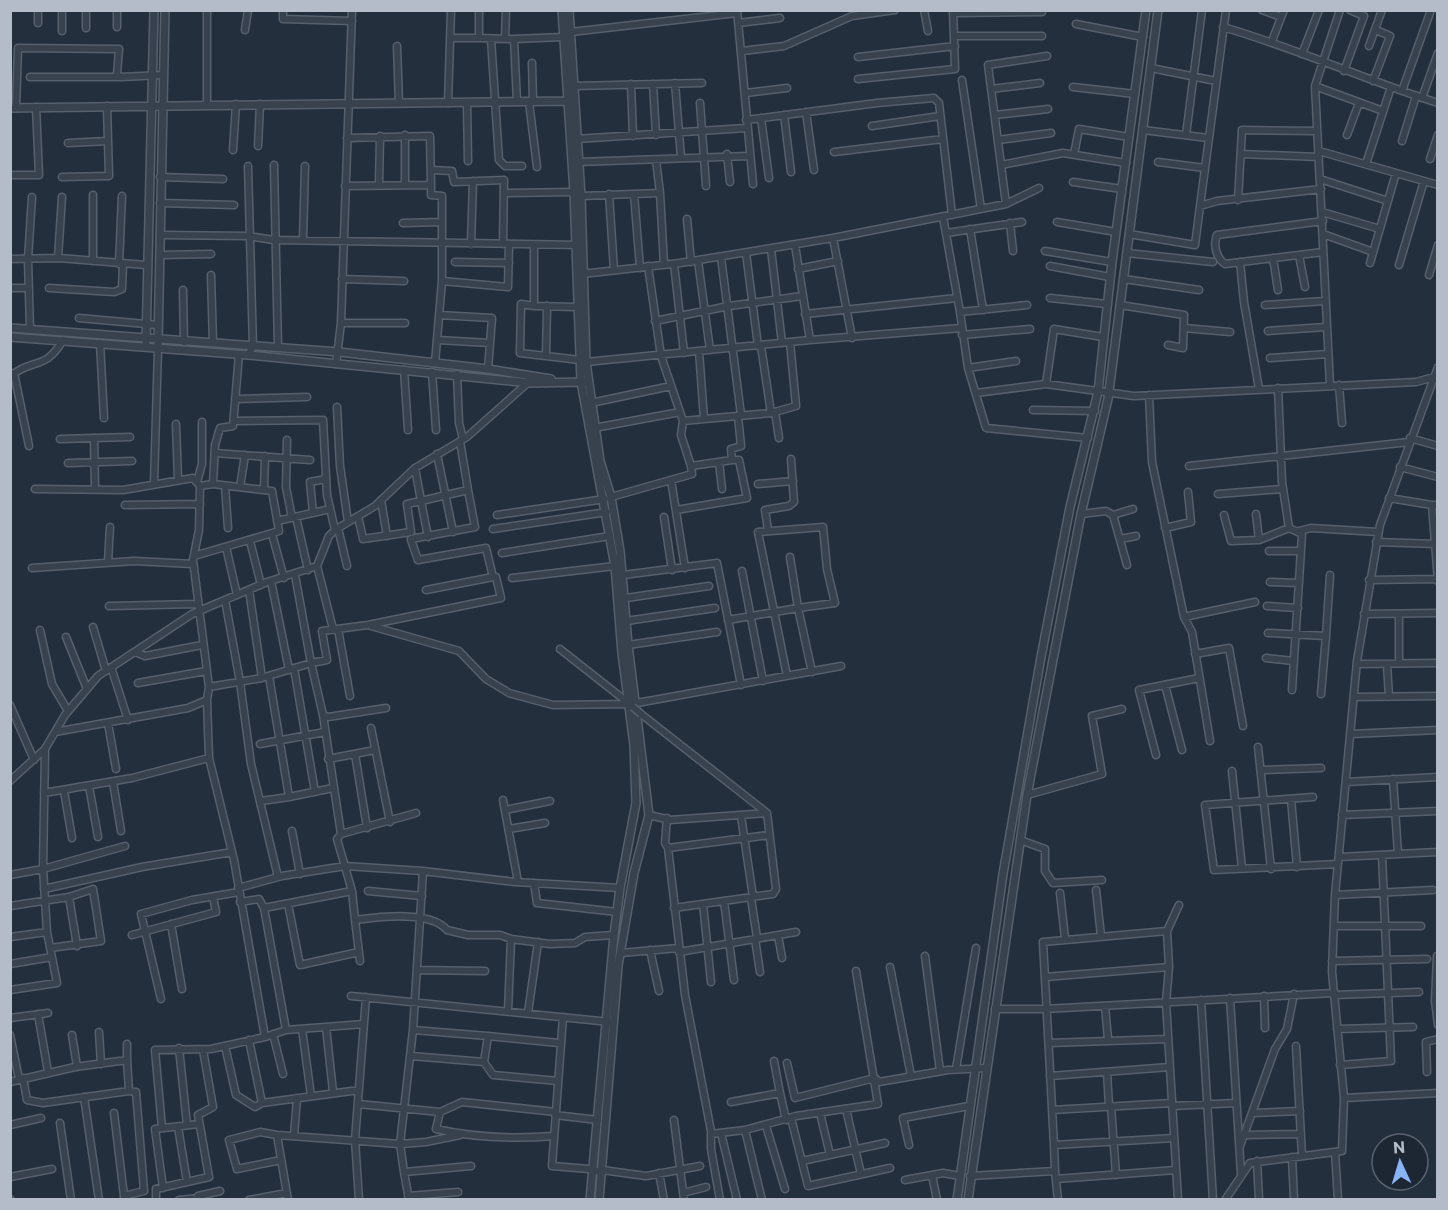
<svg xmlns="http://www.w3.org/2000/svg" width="1448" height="1210" font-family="Commissioner,sans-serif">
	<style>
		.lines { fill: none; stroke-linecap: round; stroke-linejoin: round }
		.minor-casing { stroke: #565f6c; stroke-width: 9 }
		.tertiary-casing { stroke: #565f6c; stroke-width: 10 }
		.minor { stroke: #38414e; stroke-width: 6 }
		.tertiary { stroke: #38414e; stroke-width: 7 }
		.minor-bridge-casing { stroke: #565f6c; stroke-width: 9; stroke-linecap: butt }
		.minor-bridge { stroke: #38414e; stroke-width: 6 }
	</style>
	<rect width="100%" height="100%" fill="#242f3e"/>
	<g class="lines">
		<!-- minor casing -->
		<g class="minor-casing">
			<path id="minor" d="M38,10V23
				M283,10V19L352,21
				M479,10V38L514,39L517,102
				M737,10L753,184
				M924,10L928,31
				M1226,10L1200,206L1217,201L1321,189
				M1262,10L1281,17
				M953,13L1042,12
				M738,23L780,18
				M1076,24L1143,37
				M117,27V10
				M1223,27C1296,48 1365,80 1438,103
				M86,28V10
				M245,30L248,10
				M62,31V10
				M571,32L737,13
				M954,36H1042
				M450,38H479
				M491,39L499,160L505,166H522
				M505,39L506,10
				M514,39L563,37
				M1272,41L1284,10
				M397,46L399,103
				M1369,46L1382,10
				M742,51L784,46L852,16L895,10
				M1302,54L1319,10
				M858,57L955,46
				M532,63L533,102
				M1151,68L1216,81
				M1344,71L1364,16L1350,10
				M30,77H120
				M858,79L955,69L953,10
				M962,80L981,209
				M1373,81L1390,36L1376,30
				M675,83L681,158
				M631,84L633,136
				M653,84L656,135
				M573,86L702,83
				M1315,86L1383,111
				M1073,87L1135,94
				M991,89L1040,83
				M1402,91L1431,10
				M746,93L787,88
				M1422,98L1438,53
				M529,102L537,167
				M448,103L451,10
				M467,103L468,161
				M700,103L706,186
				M207,105V10
				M16,108L18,48L119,49L117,75L121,77L162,75
				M806,112L814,170
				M784,115L791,172
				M995,115L1048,109
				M761,118L769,178
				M746,120L877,103L934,98L939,103L952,215
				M872,126L940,116
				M1143,130L1208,138
				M405,135V184
				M1186,135L1202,10
				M1347,135L1359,103
				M576,139L746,128
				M998,140L1051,133
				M1402,141L1416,96
				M68,143L108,141
				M258,146L260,104
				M233,150L236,104
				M1319,151L1438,185
				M834,152L943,139
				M727,154L730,182
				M1074,154L1079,129L1129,137
				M1241,154L1319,157
				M1430,159L1438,135
				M656,160L660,193
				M578,162L749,156
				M1158,162L1205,168
				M1366,164L1391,87
				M274,165L278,348
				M1001,165L1063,153L1126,163
				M248,166L253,347L248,355
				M431,170L452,171L454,182L504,180L503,244
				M10,175H39L36,107
				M62,177L109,176L107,106
				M160,177L223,179
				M1320,179L1388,201
				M1073,182L1122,189
				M379,185L380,136
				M431,185V195L442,196V281L435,363
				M345,186L431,185L430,136L347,138
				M504,193L574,192
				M609,194L614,270
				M634,194L640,268
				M93,195V261
				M581,196L660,193L664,265
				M1238,200L1242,130L1316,131
				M160,203L234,205
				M1006,204L988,65L1047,56
				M1322,212L1380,229
				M943,217L960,312L1027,305
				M687,219L691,262
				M1323,221L1217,235C1213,244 1216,258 1225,264L1323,252
				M1057,222L1116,232
				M403,223L442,222
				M1010,223L1013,251
				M970,229L983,310
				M946,233L1022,222
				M1129,234L1195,245L1200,206
				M1323,234L1373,252
				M160,235L248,236L274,240L579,245
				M833,238L852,338
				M303,240L305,166
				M471,244L473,181
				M534,245V306L577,307
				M795,245L810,340L961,328
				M771,249L782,343
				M1045,251L1112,262
				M746,253L758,346
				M1127,253L1213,262
				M160,255L211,254
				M1299,255L1305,287
				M721,257L741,415
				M58,258L62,197
				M1273,258L1278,290
				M10,259L59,258L146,265
				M698,261L710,350
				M455,262L509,263
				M1240,262L1244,302L1259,389
				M1370,263L1396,173
				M119,264L122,196
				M674,264L684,353
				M1399,265L1424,181
				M648,266L661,356L680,412
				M1050,266L1110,277
				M798,269L838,261
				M582,274L680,263L833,238L1006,204L1039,188
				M211,275L213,343
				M1429,275L1438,245
				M342,279L404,281
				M1124,279L1199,290
				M442,281L508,287L509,244
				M10,288H29
				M49,288L114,292L122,289L123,264
				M183,290L184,342
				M1050,298L1107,304
				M1120,305L1184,315L1183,348L1168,345
				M1265,305L1324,301
				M534,306L521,304L520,353L580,360
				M960,312L968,368L986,428L1088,438
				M805,314L957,298
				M439,315L492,318L488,369
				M79,318L157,325
				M655,321L729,306L802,296
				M341,323H405
				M1184,328L1230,332
				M30,330L28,259L32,197
				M1268,331L1326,327
				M962,335L1030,329
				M438,340L490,343
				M100,343L104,418
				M699,351L704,419L771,413L761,346
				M546,356L547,306
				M1270,358L1328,354
				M586,362L810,340
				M336,364L341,323L352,10
				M968,368L1016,361
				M404,370L408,430
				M432,372L436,430
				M14,373L29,446
				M457,374L459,423L463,439
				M12,375C33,358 45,371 63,340
				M1046,384L1054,329L1103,337
				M1330,385L1315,86L1340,10
				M1339,385L1342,423
				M1278,388L1282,482L1289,528L1302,534L1292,690
				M976,393L1046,384L1134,396L1416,382L1434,377
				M1149,395L1152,462L1184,617L1255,602
				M235,399L307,397
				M591,403L671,386
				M337,407L340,466L348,522
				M1033,410L1095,411
				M775,412L779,438
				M771,413L796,406L790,342
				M234,421L323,420L327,495L335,530
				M683,421L681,435L691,466
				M176,424L178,480
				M594,428L680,412L683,421L704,419
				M94,438L95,489
				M1410,438L1438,446
				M60,439L130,437
				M287,440L286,487L292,518
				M215,453L310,460
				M437,454L453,532
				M719,462L722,489
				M68,463L132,461
				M1189,466L1409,442
				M1400,467L1438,477
				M415,468L421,501L468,490L460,441
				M671,480L685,568
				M197,482L202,464V422
				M154,484L158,348
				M758,484L793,481
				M225,486L228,528
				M240,487L245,455
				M35,489L123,490L193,478L200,486
				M264,490L265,456
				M1218,494L1283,489
				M611,497L692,474L691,466L732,460L731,449L741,446L738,416
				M1389,498L1432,505
				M381,500L387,536
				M125,505L200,504
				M1438,505H1432L1438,581
				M676,510L747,498L739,460H732
				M313,513L310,482L326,479
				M1081,514L1106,511L1113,515L1127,565
				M1256,514L1259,540L1289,528
				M497,515L605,499
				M1113,515L1133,509
				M1224,515L1231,541L1259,540
				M358,516L363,539L411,532L407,504L421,501L428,537
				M296,517L308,570
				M664,517L672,570
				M277,521L330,509
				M338,528L347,566
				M1165,528L1191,522L1188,492
				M493,529L607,512
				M768,530L765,510L789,506L794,502L791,459
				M1299,531L1311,528L1378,532
				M272,534L284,578
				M411,539L475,527L468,490
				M1120,539L1136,536
				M411,540L418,560L486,548L493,577L426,590
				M250,541L261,585
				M1376,542L1437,544
				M226,547L237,595
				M1269,551H1301
				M502,553L610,536
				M194,556L279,531L272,491L213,484
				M108,562L110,527
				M317,566L333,629
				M32,568L134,561L193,564
				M742,571L763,681
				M623,575L717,563L741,685
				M512,578L615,566
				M1369,580L1437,579
				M271,581L289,670
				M1270,582L1299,583
				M626,598L709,586
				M225,600L240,682L251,764L278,877
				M109,606L197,604
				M1267,606L1298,608
				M1364,614L1438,613
				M1399,614V663
				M1184,617L1192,632L1210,741
				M728,620L798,608L812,672
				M626,621L715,608
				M371,626L459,651L486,679L509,693L553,705L630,704
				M93,627L106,671
				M338,629L350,696
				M40,630L52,684L68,711
				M1268,633L1326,636L1330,575
				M66,637L87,689
				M628,645L717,632
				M560,649L631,705
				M135,652L145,656L202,645
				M1195,654L1229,648L1243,726
				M1266,658L1294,661
				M1357,664L1438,663
				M1387,664L1389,697
				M111,667L128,720
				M294,668L315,792
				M269,676L289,797L333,788
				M787,676L758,532L823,527L827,569L835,603L798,608L790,557
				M265,677L311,663L295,575
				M138,683L206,671
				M1165,685L1182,750
				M209,687L262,678L249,590
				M1321,694L1326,636
				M1354,697L1438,696
				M207,700L209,758
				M637,703L841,666
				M10,705L34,760
				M641,714L767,813L670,820L649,815
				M323,715L328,717L386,708
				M108,723L116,769
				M371,728L390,822
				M55,732L188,708L207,700L209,687L193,560L199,530L200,486L213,484L215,445L220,428L233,426L239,354
				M1351,734L1438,730
				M260,744L325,732
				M1258,747L1271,869
				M45,749L43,869L125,846
				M355,754L367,828
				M1156,755L1139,690L1199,678
				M328,759L375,750
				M1261,770L1321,768
				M1232,771L1242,868
				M1393,779L1398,854
				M10,781L45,749L65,715L98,676L192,614L267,582L317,566L329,536L335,530L375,506L415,468L467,437L531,380
				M113,782L121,831
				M1346,782L1438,777
				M89,786L98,837
				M64,791L72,838
				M44,793L132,778L209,758L234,860L265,1037L211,1049L155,1050L162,1128
				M1027,795L1102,774L1092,716L1122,709
				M1313,797L1205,805L1214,870L1338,864
				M1291,799L1297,867
				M503,800L518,882
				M261,801L289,797
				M505,810L550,801
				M416,813L341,834L323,715L311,663L327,660L322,631L368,625L501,598L496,577H493
				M1342,815L1438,811
				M741,816L753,897
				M667,818L665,843L668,848L769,835
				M509,829L545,823
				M292,831L300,874
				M1020,840L1045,849V871L1053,883L1102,880
				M668,848L685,995L711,1131V1149L720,1200
				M1339,857L1438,852
				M10,875L43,869L47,932L57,983L10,990
				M534,883L537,903L617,912
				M238,888L282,876L345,866L423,871L515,882L620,888
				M44,889L142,867L232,852
				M1096,890L1101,936
				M352,891L355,920C379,917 431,910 447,930L468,935H500L511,939L550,944L575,943L585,937L614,935
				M368,891L422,896
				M1060,893L1065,938
				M1335,895L1433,890
				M751,898L757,938
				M724,901L734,980
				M240,902L259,899L264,908
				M288,904L300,965L359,952
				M703,904L711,982
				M10,906L69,897L77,946
				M674,908L773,894L776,889L767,813
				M355,920L360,961
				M171,924L182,989
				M1334,926H1421
				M132,935L216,912L213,897
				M778,935L782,958
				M10,937L47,932
				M755,939L760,972
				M50,948L101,941L93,889L69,897
				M650,950L659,991
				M679,952L796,932
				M620,953L679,948
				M925,956L940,1071
				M1437,956L1435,1001L1438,1025
				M1332,961L1427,959
				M10,964L52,957
				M890,967L911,1076
				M417,970L485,971
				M1045,977L1169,967
				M1333,995L1419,992
				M351,996L610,1022
				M1264,996L1265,1028
				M1230,998L1241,1174
				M161,999L141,914L192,900L239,892
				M1201,1000L1213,1200
				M1105,1006L1108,1039
				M995,1009H1045L1333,993
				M508,1011L511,939
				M528,1013L538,942
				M38,1014L48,1072
				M563,1017L552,1166L589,1169L601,1172
				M10,1018L48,1013
				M326,1027L333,1092
				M302,1029L311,1096
				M1337,1029L1413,1027
				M286,1030L364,1024
				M413,1030L488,1036
				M99,1032L101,1064
				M273,1034L283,1074
				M10,1035L19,1079
				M72,1035L77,1067
				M265,1037L286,1030L264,908L352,891L337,839L341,834
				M249,1040L262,1103L359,1090
				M1049,1043L1168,1039
				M225,1046L236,1095L255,1107L262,1103
				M1296,1046L1302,1156
				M179,1048L187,1125
				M411,1056L484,1062L493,1075L558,1081
				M774,1061L780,1093
				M484,1062L488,1036L559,1043
				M787,1063L795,1098L875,1078L879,1082L948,1070L987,1068
				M1340,1065L1391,1061L1382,855
				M956,1069L976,948
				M1107,1072L1109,1106
				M1427,1072L1426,1042L1438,1039
				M1050,1076L1170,1067
				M23,1078L27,1100L43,1103L129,1091
				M10,1082L75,1067L127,1060V1044
				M84,1097L99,1200
				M1344,1098L1438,1093
				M731,1102L780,1093L786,1120
				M358,1104L440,1112L462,1102L556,1112
				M1111,1106L1116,1175
				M1172,1106L1236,1103
				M846,1109L861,1174
				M1052,1110L1172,1103
				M440,1112L436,1129C475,1138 515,1139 554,1136
				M114,1113L124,1196
				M820,1113L830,1155
				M1253,1113L1300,1111
				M555,1115L598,1120
				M791,1118L808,1186L890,1168
				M674,1120L684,1200
				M60,1123L71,1200
				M10,1125L41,1118
				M766,1126L785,1189
				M178,1127L187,1182
				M745,1130L762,1200
				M721,1133L737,1200
				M711,1134L745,1130L796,1116L878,1104L856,971
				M277,1135L260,1132L229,1140L237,1169L281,1160
				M1245,1135L1301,1134
				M294,1136L297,1098
				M909,1145L903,1118L969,1106
				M1054,1145L1043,942L1167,931
				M1240,1146L1275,1049L1287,1029L1294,994
				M1335,1152L1338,1200
				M1292,1157L1294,1200
				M802,1161L885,1143
				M1257,1161L1259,1200
				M602,1170L646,1176L700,1166
				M1055,1171L1054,1145L1174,1138
				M404,1172L400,1144L426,1142L460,1135
				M659,1173L664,1200
				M932,1175L937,1200
				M970,1176L1055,1171L1058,1200
				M10,1177L52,1169
				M1056,1179L1176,1170
				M905,1180L943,1173L960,1176
				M163,1188L155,1129L199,1124
				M683,1193L706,1187
				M198,1196L220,1191
				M408,1196L458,1192
				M10,1199L11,1200
				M124,1200V1196L144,1191L136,1092L129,1091L127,1060
				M156,1200V1189L209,1177L198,1115L213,1107L203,1050
				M179,1200L198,1198
				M249,1200L287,1193
				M288,1200L277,1135L400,1144L413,1030L423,871
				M359,1200L355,1140L366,997
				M409,1200L404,1172L471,1166
				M1178,1200L1166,1002L1169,967L1167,931L1179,905
				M1225,1200L1250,1163L1342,1151L1344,1098L1332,972L1335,895L1357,661L1380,525L1438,367"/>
		</g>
		<!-- tertiary casing -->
		<g class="tertiary-casing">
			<path id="tertiary" d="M562,10L574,192L581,382L615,566L622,653L634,745L636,803L620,888L614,935L590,1200
				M569,10L581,196L586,362L600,461L611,497L620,551L628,645L649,815L634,873L618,966L599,1200
				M10,108L570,101
				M10,328L339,352L488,369L551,379
				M10,337L248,355L530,383L585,382
				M146,342L154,10
				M158,344L165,10
				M957,1200L1003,874L1041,657L1070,507L1098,392L1112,262L1146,10
				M968,1200L1027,795L1081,514L1108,399L1158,10"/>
		</g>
		<!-- minor -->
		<use href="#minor" class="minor"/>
		<!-- tertiary -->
		<use href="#tertiary" class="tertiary"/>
		<!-- minor-bridge casing -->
		<g class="minor-bridge-casing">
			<path id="minor-bridge" d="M633,707L641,714"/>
		</g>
		<!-- minor-bridge -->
		<use href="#minor-bridge" class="minor-bridge"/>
	</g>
	<!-- border -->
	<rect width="1448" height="1210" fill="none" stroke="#b4bcc9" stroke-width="24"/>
	<!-- north arrow -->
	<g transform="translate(1400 1162) rotate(356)"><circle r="28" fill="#1d2633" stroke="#59626f" stroke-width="1.5"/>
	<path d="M0-4.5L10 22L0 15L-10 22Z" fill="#8ab4f8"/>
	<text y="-9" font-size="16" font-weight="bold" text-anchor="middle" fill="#b4bcc9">N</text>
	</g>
</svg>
